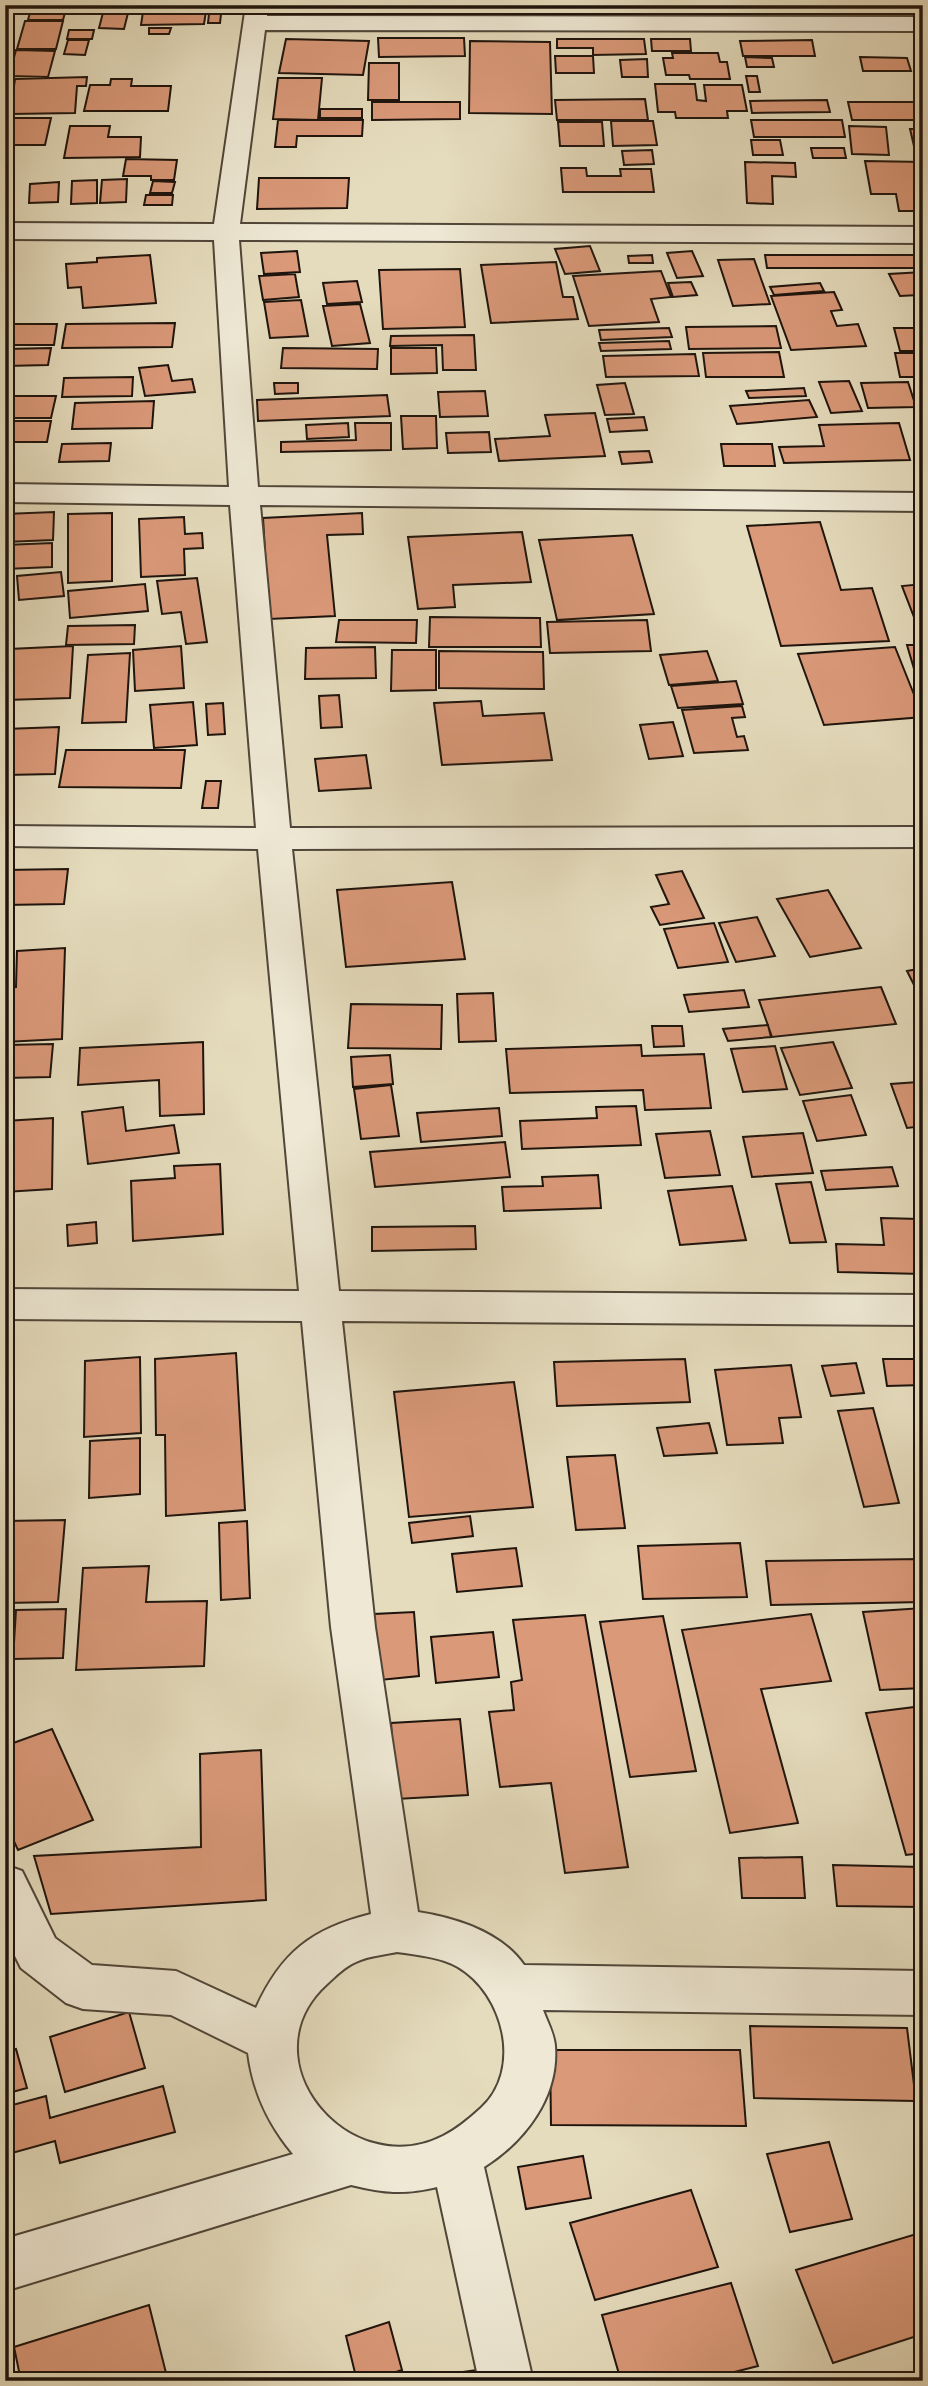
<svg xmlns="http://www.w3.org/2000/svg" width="928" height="2386" font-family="'Libre Bodoni',serif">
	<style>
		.building { fill: #da9979; stroke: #1e140d; stroke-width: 2 }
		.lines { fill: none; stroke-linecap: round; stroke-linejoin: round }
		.minor-casing { stroke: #504639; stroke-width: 4 }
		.minor { fill: #eee8d4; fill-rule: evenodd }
	</style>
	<rect width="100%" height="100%" fill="#e5dcbd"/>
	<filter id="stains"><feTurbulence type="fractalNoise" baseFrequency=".00286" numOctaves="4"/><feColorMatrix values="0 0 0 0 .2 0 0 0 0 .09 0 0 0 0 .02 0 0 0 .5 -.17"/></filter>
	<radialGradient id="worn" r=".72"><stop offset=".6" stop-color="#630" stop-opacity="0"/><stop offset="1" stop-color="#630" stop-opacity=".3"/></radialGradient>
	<!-- building -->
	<path class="building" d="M32,5H67L63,20H28Z
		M105,5H130L124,29L99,28Z
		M144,5H207L204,24L141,25Z
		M210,5H222L220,23H208Z
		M25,21H63L56,49H17Z
		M149,28H171L169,34H149Z
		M69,30H94L92,39H67Z
		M378,38H464L465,56L379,57Z
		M286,39L369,41L363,75L279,73Z
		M557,39H644L646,54L593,55V48H557Z
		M651,39H690L691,51H652Z
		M68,40H89L85,55L64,54Z
		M812,40L815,56H743L740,41Z
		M470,41L550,42L552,114L469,113Z
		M16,50L55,51L48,77L9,76Z
		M672,53H718L720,62H727L730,79H690L689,75H666L663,58H673Z
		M555,56H593L594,73H556Z
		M745,57L772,58L774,67H747Z
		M860,57L907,58L911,71H863Z
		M647,59L648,77H622L620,60Z
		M369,63H399V100H368Z
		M746,76H757L760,92H749Z
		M87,77L86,86H77L75,113L10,114L15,79Z
		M278,78H322L318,120L273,119Z
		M111,79H132L131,86H171L168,111H84L90,85H110Z
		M655,84H695L697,100L706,101L704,85H742L747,111H727L728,118H676L675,112H658Z
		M645,99L648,120H557L555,100Z
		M827,100L830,112L752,113L750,101Z
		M372,102H460V119L372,120Z
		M848,102H919L923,120H852Z
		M320,109H362V118H320Z
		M11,118H51L45,145H5Z
		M278,120H363L362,136H297L296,147H275Z
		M751,120H842L845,137H754Z
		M611,121H653L657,145L613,146Z
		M558,122H602L604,146H560Z
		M70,126H110L108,137H141L140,157L64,158Z
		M849,126L886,127L889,155L852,154Z
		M910,129H923V159H917Z
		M751,140H780L783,155H753Z
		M811,148H844L846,158H813Z
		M652,150L654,164L624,165L622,151Z
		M126,159L177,160L174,180H151V176H123Z
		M865,161L923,162V211H899L896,194H871Z
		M745,162L795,163L796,177L772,176L773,204L747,203Z
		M561,168H586L587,176H621L620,169H651L654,192H563Z
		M259,178H349L347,208L257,209Z
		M127,179L126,202L100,203L102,180Z
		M97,180V203L71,204L72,181Z
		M153,181L175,182L172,193H150Z
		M59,182L58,202L29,203L30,184Z
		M146,195H173L172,205H144Z
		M590,246L600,271L565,274L555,249Z
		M297,251L300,272L264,274L261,253Z
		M692,251L703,276L677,278L667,253Z
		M150,255L156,303L83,308L81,287L68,288L66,264L97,262V258Z
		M652,255L653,263H629L628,256Z
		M765,255H923V268H767Z
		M754,259L770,304L733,306L718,260Z
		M556,262L563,297H573L578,319L491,323L481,265Z
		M460,269L465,327L383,329L379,270Z
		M661,271L671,297L651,299L659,322L589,326L573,276Z
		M923,272V302L919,295L900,296L889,274Z
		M295,274L299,297L263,300L259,276Z
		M357,281L362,302L327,304L323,283Z
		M691,282L697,295L673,297L668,283Z
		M820,283L824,291L774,295L770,287Z
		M834,292L842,310L831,311L837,326L858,324L866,346L791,350L771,296Z
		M301,300L308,336L270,338L264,302Z
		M360,304L370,343L332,346L323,306Z
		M175,323L172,347L62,348L66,324Z
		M5,324H57L54,345H5Z
		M776,326L781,348L689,349L686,327Z
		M669,328L672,337L601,340L599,330Z
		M894,328H923V351H900Z
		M474,335L476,370H443L442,345L390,346L391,336Z
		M669,341L671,349L601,351L599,343Z
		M51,348L48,365L5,366V349Z
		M283,348L378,349L377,369L281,368Z
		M391,348H436L437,373L391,374Z
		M779,352L784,377H706L703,353Z
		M895,353H923V377H900Z
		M695,354L699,376L606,377L603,356Z
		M168,365L172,381L192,379L195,392L145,396L139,368Z
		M133,377L132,396L62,397L64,378Z
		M849,381L862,411L831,413L819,382Z
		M908,382L916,407L868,408L861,383Z
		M274,383H298V393L275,394Z
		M625,383L634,414L605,415L597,385Z
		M804,388L806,396L749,398L746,391Z
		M485,391L488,416L440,417L438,392Z
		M387,395L390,416L258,421L257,400Z
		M5,396H56L51,418H5Z
		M809,400L817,417L737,424L730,406Z
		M154,401L152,428L72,429L75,403Z
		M595,413L605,456L499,461L495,439L550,436L545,415Z
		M401,416H436L437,448L403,449Z
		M644,417L647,430L610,432L607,419Z
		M5,421H51L47,442H5Z
		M348,423L349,437L307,439L306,425Z
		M355,423H391V450L281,452V442L356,440Z
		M899,423L910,460L784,463L779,447L824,446L819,425Z
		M489,432L491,452L448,453L446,433Z
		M111,443L109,461L59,462L62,444Z
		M721,444H772L775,466H724Z
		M649,451L652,462L622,464L619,452Z
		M54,512L53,540L5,542V514Z
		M112,513V581L68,583V514Z
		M362,513L363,534L327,535L335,616L269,619L263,518Z
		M184,517L185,534L202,533L203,548L184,549L185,575L141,577L139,519Z
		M820,522L841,590L872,588L889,641L781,646L747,526Z
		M522,532L531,582L453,585L455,607L418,609L408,537Z
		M632,535L654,614L557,620L539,540Z
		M52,543V567L5,569V545Z
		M61,572L64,596L19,600L17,576Z
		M197,578L207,642L186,644L181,612L162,614L157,581Z
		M145,584L148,611L70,618L68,591Z
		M923,584V630H919L902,586Z
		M430,617L540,618L541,647H429Z
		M339,620H417L416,643L336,642Z
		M647,620L651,651L550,653L547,622Z
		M135,625L134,644L66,645L68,626Z
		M907,645H923V679H917Z
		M73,646L70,698L6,700L9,649Z
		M181,646L184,688L135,691L133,650Z
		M375,647L376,678L305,679L306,648Z
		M895,647L923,717L824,725L798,654Z
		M392,650H436V690L391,691Z
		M439,651L543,652L544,689L439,688Z
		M707,651L718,681L669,685L660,655Z
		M130,653L126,722L82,723L88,655Z
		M736,681L743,704L678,708L671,686Z
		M339,695L342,727L321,728L319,696Z
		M481,701L483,716L544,713L552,760L442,765L434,703Z
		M193,702L197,745L154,748L150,705Z
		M223,703L225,734L208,735L206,704Z
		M742,706L745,717L732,718L737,737L744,736L748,750L694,753L682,710Z
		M673,722L683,756L649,759L640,725Z
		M59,727L55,774L5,775V729Z
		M66,750H185L181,788L59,787Z
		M366,755L371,788L319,791L315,759Z
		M206,781H221L218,808H202Z
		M68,869L64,904L5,905V870Z
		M682,871L704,918L660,925L651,907L669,904L656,875Z
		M452,882L465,959L346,967L337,890Z
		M828,890L861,948L810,957L777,899Z
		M757,917L775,956L736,962L719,923Z
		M714,923L728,962L678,968L664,929Z
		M65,948L62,1039L5,1042V988L16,987L17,951Z
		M923,968V986L915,987L907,971Z
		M881,987L896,1024L772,1037L759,1000Z
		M744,990L749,1007L689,1012L684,995Z
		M493,993L496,1041L459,1042L457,994Z
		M351,1004L442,1005L441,1049L348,1048Z
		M768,1025L771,1037L728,1041L723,1029Z
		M652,1026H682L684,1046L654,1047Z
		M203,1042L204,1114L160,1116L159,1080L78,1085L80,1048Z
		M833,1042L852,1088L800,1095L781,1048Z
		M53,1044L50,1077L5,1078V1045Z
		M641,1045L642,1056L704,1054L711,1108L645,1110L643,1090L510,1093L506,1049Z
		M775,1046L787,1089L743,1092L731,1049Z
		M390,1055L393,1084L353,1087L351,1057Z
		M918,1082L923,1097V1126L907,1128L891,1084Z
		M391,1085L399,1136L361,1139L354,1089Z
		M851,1095L866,1135L817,1141L803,1101Z
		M636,1106L641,1145L522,1149L520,1121L597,1118L596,1107Z
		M123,1107L126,1131L174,1125L179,1153L88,1164L82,1112Z
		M499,1108L502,1136L421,1142L417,1113Z
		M53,1118L52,1189L5,1192V1121Z
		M710,1131L720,1175L665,1178L656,1134Z
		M803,1133L813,1173L752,1177L743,1137Z
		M505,1142L510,1177L375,1187L370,1152Z
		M220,1164L223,1234L133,1241L131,1181L175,1178L174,1166Z
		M892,1167L898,1186L826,1190L821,1171Z
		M598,1175L601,1208L504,1211L502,1187L543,1186L542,1177Z
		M811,1182L826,1242L790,1243L776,1184Z
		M732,1186L746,1240L680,1245L668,1191Z
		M881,1218L920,1219L923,1274L838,1272L836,1244L884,1245Z
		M96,1222L97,1243L68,1246L67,1225Z
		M475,1226L476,1249L372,1251V1227Z
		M236,1353L245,1510L166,1516L165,1435H156L155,1359Z
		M140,1357L141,1433L84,1437L85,1361Z
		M685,1359L690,1402L557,1406L554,1362Z
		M883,1359H921L923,1385L887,1386Z
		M856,1363L864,1393L831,1396L822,1366Z
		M791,1365L801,1417L779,1418L783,1443L727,1445L715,1370Z
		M514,1382L533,1507L409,1517L394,1392Z
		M873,1408L899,1503L864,1507L838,1411Z
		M709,1423L717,1453L664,1456L657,1428Z
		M140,1438V1494L89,1498L90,1441Z
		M615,1455L625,1528L576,1530L567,1457Z
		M470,1516L473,1536L412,1543L409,1523Z
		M65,1520L58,1602L5,1603V1521Z
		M247,1521L250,1598L221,1600L219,1523Z
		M740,1543L747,1597L643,1599L638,1546Z
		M516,1548L522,1586L457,1592L452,1554Z
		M922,1559L923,1602L771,1605L766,1561Z
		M149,1566L146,1602L207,1601L204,1666L76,1670L83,1568Z
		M923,1608V1688L880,1690L863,1612Z
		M66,1609L63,1658L13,1659L16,1610Z
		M414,1612L419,1676L380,1680L374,1614Z
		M811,1614L831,1681L761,1689L798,1823L730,1833L682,1630Z
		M585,1615L628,1867L565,1873L551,1783L500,1787L489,1712L514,1710L511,1682L522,1680L513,1620Z
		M663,1616L696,1771L630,1777L600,1622Z
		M493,1632L499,1677L436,1683L431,1637Z
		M923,1706V1853L906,1855L866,1713Z
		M460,1719L468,1795L396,1799L391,1723Z
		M52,1729L93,1820L18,1850L5,1822V1746Z
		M261,1750L266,1900L51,1914L34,1856L201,1847L200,1754Z
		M802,1857L805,1898H742L739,1858Z
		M833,1865L923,1867V1907L837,1906Z
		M129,2012L145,2068L65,2092L50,2037Z
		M750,2026L907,2028L916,2101L754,2098Z
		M16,2049L27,2088L5,2094V2052Z
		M550,2050H740L746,2126L551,2125Z
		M163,2086L175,2132L60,2163L55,2141L5,2155V2107L46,2096L50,2118Z
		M829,2142L852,2219L790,2232L767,2154Z
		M583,2156L591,2198L526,2209L518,2167Z
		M691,2190L718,2267L595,2300L570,2223Z
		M923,2232V2334L833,2363L796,2270Z
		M731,2283L758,2366L699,2381H621L602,2315Z
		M149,2305L168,2381H21L14,2347Z
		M389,2322L402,2370L369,2381H357L346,2336Z
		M478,2370L479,2381H407L406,2380Z"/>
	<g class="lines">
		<!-- minor casing -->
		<g class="minor-casing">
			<path id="minor" d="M246,5H268L267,16L923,17V31L265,30L240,224L923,227V243L239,240L258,487L923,493V511L260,505L290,828L923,827V847L292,849L339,1291L923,1295V1325L342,1321L375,1627L418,1912C456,1918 501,1932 524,1965L923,1971V2015L543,2010C547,2021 554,2033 555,2046C559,2097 525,2141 484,2167L533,2381H479L437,2187C404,2195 384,2193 351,2185L5,2291V2239L293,2154C268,2124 253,2092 248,2053L171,2015L83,2009L66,2003L21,1968L5,1936V1865L22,1871L55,1938L92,1965L176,1971L256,2008C281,1953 311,1929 371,1914L331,1627L302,1321L5,1319V1289L299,1291L258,849L5,846V826L256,828L230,505L5,502V484L229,487L214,240L5,239V223L214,224ZM397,1952C418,1955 440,1957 458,1967C504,1994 523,2070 481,2108C469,2119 457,2129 443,2136C349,2184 244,2059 327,1984C336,1976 344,1967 356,1962C368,1956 383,1955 397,1952Z"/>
		</g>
		<!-- minor -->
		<use href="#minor" class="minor"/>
	</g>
	<!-- margin -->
	<rect width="928" height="2386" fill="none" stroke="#e5dcbd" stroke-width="28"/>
	<rect x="7" y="7" width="914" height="2372" fill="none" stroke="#1e140d" stroke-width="3.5"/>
	<rect x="14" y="14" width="900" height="2358" fill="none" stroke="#1e140d" stroke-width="2"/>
	<rect width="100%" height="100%" filter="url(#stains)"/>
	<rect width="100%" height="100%" fill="url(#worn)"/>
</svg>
